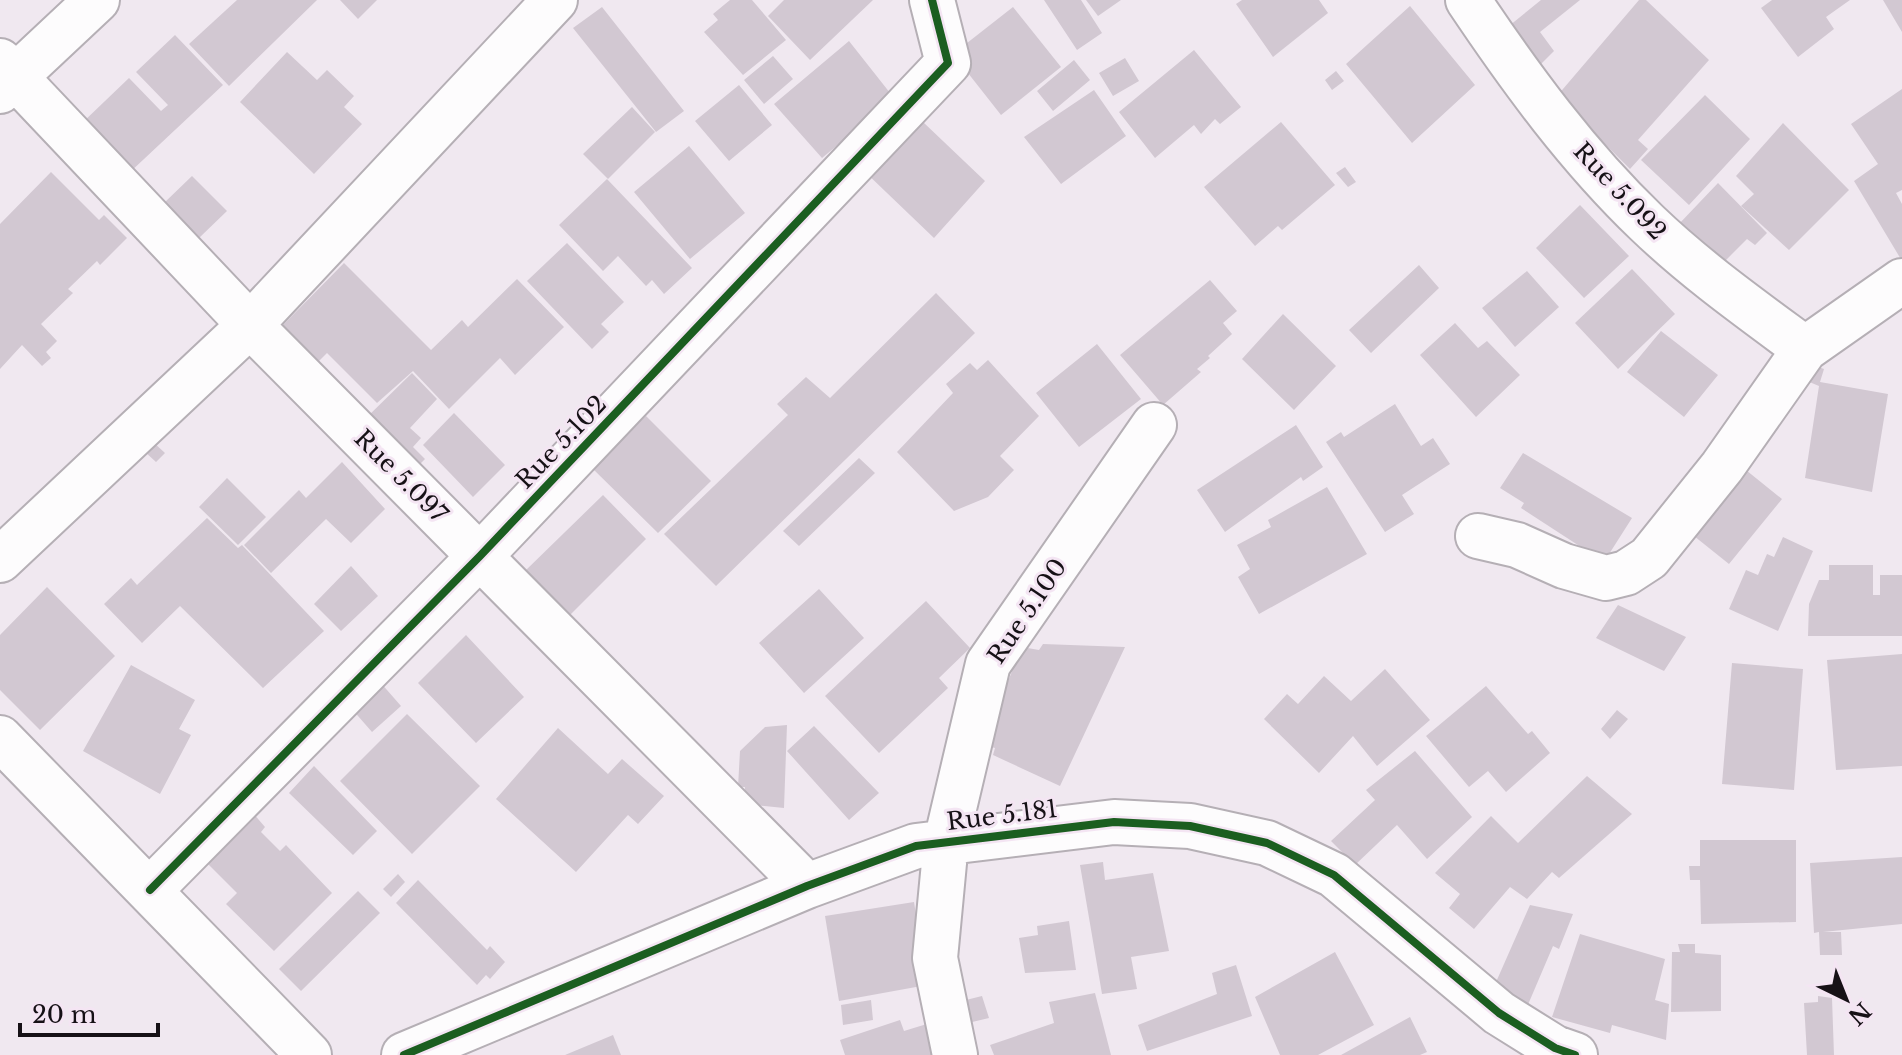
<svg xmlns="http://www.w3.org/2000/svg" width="1902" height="1055" font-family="'Libre Baskerville',serif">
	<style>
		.building { fill: #d2c8d2 }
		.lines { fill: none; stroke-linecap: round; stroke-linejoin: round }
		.minor-casing { stroke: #b5afb5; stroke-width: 48 }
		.minor { stroke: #fdfcfd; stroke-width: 44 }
		.cycleway-casing { stroke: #f4e5f3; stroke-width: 13 }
		.cycleway { stroke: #1b5e20; stroke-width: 8 }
		.labels { text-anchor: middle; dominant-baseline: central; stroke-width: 6; stroke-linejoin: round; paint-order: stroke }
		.street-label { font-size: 24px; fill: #161116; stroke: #f4e5f3 }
	</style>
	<rect width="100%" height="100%" fill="#f0e8f0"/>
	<!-- building -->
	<path class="building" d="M237,0H317L229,86L189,44Z
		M340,0H377L358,19Z
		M730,0H752L786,40L743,75L704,32L718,20L713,14Z
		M784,0H873L810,60L768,16Z
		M1044,0H1081L1102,33L1077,50Z
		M1086,0H1121L1098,16Z
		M1242,0H1319L1328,13L1273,57L1236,4Z
		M1541,0H1580L1540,32L1554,51L1535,70L1504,30Z
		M1639,0H1646L1709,60L1638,140L1648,149L1630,169L1557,96Z
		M1772,0H1850L1826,17L1834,29L1798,57L1761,8Z
		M1883,0H1902V32Z
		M1410,6L1475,85L1412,143L1346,64Z
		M602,7L684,111L656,132L573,28Z
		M1013,7L1061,67L1001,115L953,54Z
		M175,35L223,85L128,174L81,124L129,78L161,111L168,105L136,72Z
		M849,41L894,98L822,158L774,104Z
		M1194,50L1241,107L1220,124L1215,119L1201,134L1194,125L1155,158L1119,112Z
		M287,52L317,80L327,70L354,96L344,107L362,124L314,174L240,102Z
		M773,56L793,79L764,104L744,80Z
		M1125,58L1139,81L1113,96L1099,73Z
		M1074,60L1090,80L1053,111L1037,91Z
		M1336,71L1344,81L1332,90L1325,80Z
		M739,85L772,125L729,161L695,121Z
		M1902,89V190L1896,193L1902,204V261L1854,181L1878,164L1851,124Z
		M1094,90L1126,136L1061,184L1024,137Z
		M1705,95L1750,139L1689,205L1641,160Z
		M632,107L655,132L608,179L583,154Z
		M923,122L985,181L934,238L862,169L905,124L912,133Z
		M1281,122L1335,185L1282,230L1278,226L1255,246L1204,187Z
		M1783,123L1849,190L1789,250L1741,206L1754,194L1736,176Z
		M689,146L745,213L690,259L634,192Z
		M1345,167L1356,182L1348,187L1336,173Z
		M51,172L99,220L104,215L127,238L100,265L97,261L68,289L73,293L41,324L57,341L46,352L51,358L42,366L22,345L0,369V224Z
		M192,176L227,211L199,238L164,203Z
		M607,179L692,268L664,294L652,280L646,286L618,256L603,271L559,225Z
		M1718,183L1767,233L1755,245L1747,239L1725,261L1712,250L1708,254L1678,225Z
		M1580,205L1629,256L1584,298L1536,248Z
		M567,243L624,302L601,324L609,332L592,349L527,281Z
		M344,263L431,350L462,320L468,327L517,279L564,327L515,375L500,358L449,409L413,371L377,403L327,353L319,361L283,325Z
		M1419,265L1439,288L1371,353L1349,330Z
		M1632,269L1675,314L1618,369L1575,323Z
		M1527,271L1559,307L1515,347L1482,308Z
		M1210,280L1237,311L1223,323L1232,334L1208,356L1210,358L1197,369L1201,372L1163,405L1120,355Z
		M936,293L975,333L716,586L664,534L788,415L777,404L806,377L830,398Z
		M1283,314L1336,366L1294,410L1242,359Z
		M1455,323L1478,348L1487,341L1520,375L1476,417L1420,355Z
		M1661,331L1718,375L1684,417L1627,372Z
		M1097,344L1141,399L1079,447L1036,393Z
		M988,360L1039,416L1000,456L1014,470L988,497L954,511L897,452L953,393L946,384L970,363L977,370Z
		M1813,365L1824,369L1820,382L1888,394L1872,492L1805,478L1819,386L1807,381Z
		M412,373L437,399L410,428L421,438L413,447L425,459L416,468L364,420Z
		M1395,404L1421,446L1433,438L1450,464L1402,495L1414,514L1385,532L1326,442L1341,432L1344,437Z
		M454,413L505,465L473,497L423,445Z
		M646,416L711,481L658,533L592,468Z
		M1296,425L1323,467L1303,481L1301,477L1225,532L1197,490Z
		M153,442L165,453L156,462L144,451Z
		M1523,453L1632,518L1604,562L1521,508L1524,503L1500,488Z
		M859,458L875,473L799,546L783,531Z
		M342,462L385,509L351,543L326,519L271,573L244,545L299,490L306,498Z
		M1736,462L1782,499L1729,564L1684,528Z
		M227,478L266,517L238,545L199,507Z
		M1327,487L1367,554L1259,614L1238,577L1250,569L1237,545L1271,527L1268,520Z
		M603,495L646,539L570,615L525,571Z
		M207,518L238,548L242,545L324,631L263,688L180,606L142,643L104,604L131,578L137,585Z
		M1783,537L1813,551L1778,631L1729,609L1746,570L1758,575L1767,554L1774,557Z
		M1829,565H1873V595H1880V575H1902V636H1808L1809,604L1819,580H1829Z
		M351,566L378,596L341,631L314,604Z
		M47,587L115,656L40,730L0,690V635Z
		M819,589L864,638L804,693L759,643Z
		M926,601L970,648L939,678L948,688L879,753L825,696Z
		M1618,605L1686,637L1664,671L1596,638Z
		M466,635L524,697L476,743L418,683Z
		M1043,644L1125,647L1060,786L993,755L995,748L982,745L1022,647L1039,650Z
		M1902,654V766L1836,770L1827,660Z
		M1732,663L1803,669L1794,790L1722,784Z
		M131,665L195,700L179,729L191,735L160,794L83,751Z
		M1385,669L1430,720L1377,766L1353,736L1319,773L1264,719L1287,694L1298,704L1324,676L1351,701Z
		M373,674L401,706L372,732L344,700Z
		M1486,686L1528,734L1532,731L1550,753L1506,792L1488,771L1469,787L1426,736Z
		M1617,710L1628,719L1610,739L1601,729Z
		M407,714L480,786L412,854L340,781Z
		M787,725L784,808L744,804L745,787H738L740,751L765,727Z
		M814,726L879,793L849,820L787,751Z
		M558,728L608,774L622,759L664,796L638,824L628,815L576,872L496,799Z
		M1415,751L1472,817L1427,859L1397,825L1355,865L1331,841L1375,800L1366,790Z
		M314,766L377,831L353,855L289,793Z
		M1587,776L1632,814L1559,878L1552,872L1527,899L1510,887L1474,929L1449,908L1460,894L1435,873L1491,816L1518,843Z
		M252,812L265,827L261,832L280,851L286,845L332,893L274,951L226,904L237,893L204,860Z
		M1700,840H1796V922L1701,924L1700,880H1690L1689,866H1700Z
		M1902,857V924L1823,932H1841L1842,955H1820L1819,932L1814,933L1810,863Z
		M1103,862L1105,880L1153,873L1169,951L1131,957L1137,989L1102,994L1080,865Z
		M398,874L405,882L391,897L383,889Z
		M418,880L487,950L490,946L505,962L490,979L486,975L477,985L396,903Z
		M358,891L380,913L301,991L279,969Z
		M914,902L927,985L839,1001L825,916Z
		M1530,905L1573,914L1559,949L1553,946L1524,1014L1489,998Z
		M1069,921L1076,970L1025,973L1019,938L1038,935L1037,926Z
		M1580,934L1665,959L1655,1000L1669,1004L1666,1040L1612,1025L1610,1033L1552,1017Z
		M1678,944H1695V953L1721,955V1011L1671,1012L1672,952H1680Z
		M1335,952L1374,1025L1318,1055H1280L1255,997Z
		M1236,965L1252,1016L1147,1051L1138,1025L1217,994L1212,973Z
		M1095,993L1111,1055H994L990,1045L1054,1023L1049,1002Z
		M982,996L989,1018L968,1023L962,1001Z
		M1818,996L1832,998L1834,1055H1807L1804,1003L1818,1002Z
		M871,1000L873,1020L843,1025L841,1005Z
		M1410,1017L1427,1052L1420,1055H1341Z
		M900,1020L904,1031L930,1023L941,1055H845L840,1040Z
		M613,1035L621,1055H565Z"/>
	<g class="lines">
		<!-- minor casing -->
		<g class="minor-casing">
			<path id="minor" d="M1468,0C1521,79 1578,157 1647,223C1696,270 1751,309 1805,349
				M0,61L250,325L807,886
				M0,91L97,0
				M1478,536L1517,545L1564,566L1606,578L1626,573L1649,558L1722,467L1805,349L1902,281
				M0,560L250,325L555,0
				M0,738L309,1055
				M150,890L480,556L948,63L932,0
				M404,1055L807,886L916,846L1114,822L1190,826L1267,843L1334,875L1499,1013L1555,1048L1575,1055
				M955,1055L935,958L946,842L988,664L1154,425"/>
		</g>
		<!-- minor -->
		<use href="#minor" class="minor"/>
		<!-- cycleway casing -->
		<g class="cycleway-casing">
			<path id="cycleway" d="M150,890L480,556L948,63L932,0
				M404,1055L807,886L916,846L1114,822L1190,826L1267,843L1334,875L1499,1013L1555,1048L1575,1055"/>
		</g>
		<!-- cycleway -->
		<use href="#cycleway" class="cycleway"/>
	</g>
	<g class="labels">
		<!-- street labels -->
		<g class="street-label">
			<text transform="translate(1620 191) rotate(47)">Rue 5.092</text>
			<text transform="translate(561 442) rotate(-46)">Rue 5.102</text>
			<text transform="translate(401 476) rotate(45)">Rue 5.097</text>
			<text transform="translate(1027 611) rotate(-56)">Rue 5.100</text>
			<text transform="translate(1002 815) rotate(-7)">Rue 5.181</text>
		</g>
	</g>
	<!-- north arrow -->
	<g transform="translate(1846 999) rotate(137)" stroke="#f4e5f3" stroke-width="6" paint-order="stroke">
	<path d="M0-6L14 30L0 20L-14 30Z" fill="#161116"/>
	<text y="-12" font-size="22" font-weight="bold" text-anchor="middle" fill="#161116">N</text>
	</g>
	<!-- scale -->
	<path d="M20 1023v12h138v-12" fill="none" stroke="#161116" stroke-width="4"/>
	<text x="32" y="1023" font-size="24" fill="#161116" stroke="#f4e5f3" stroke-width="6" paint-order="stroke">20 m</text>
</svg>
